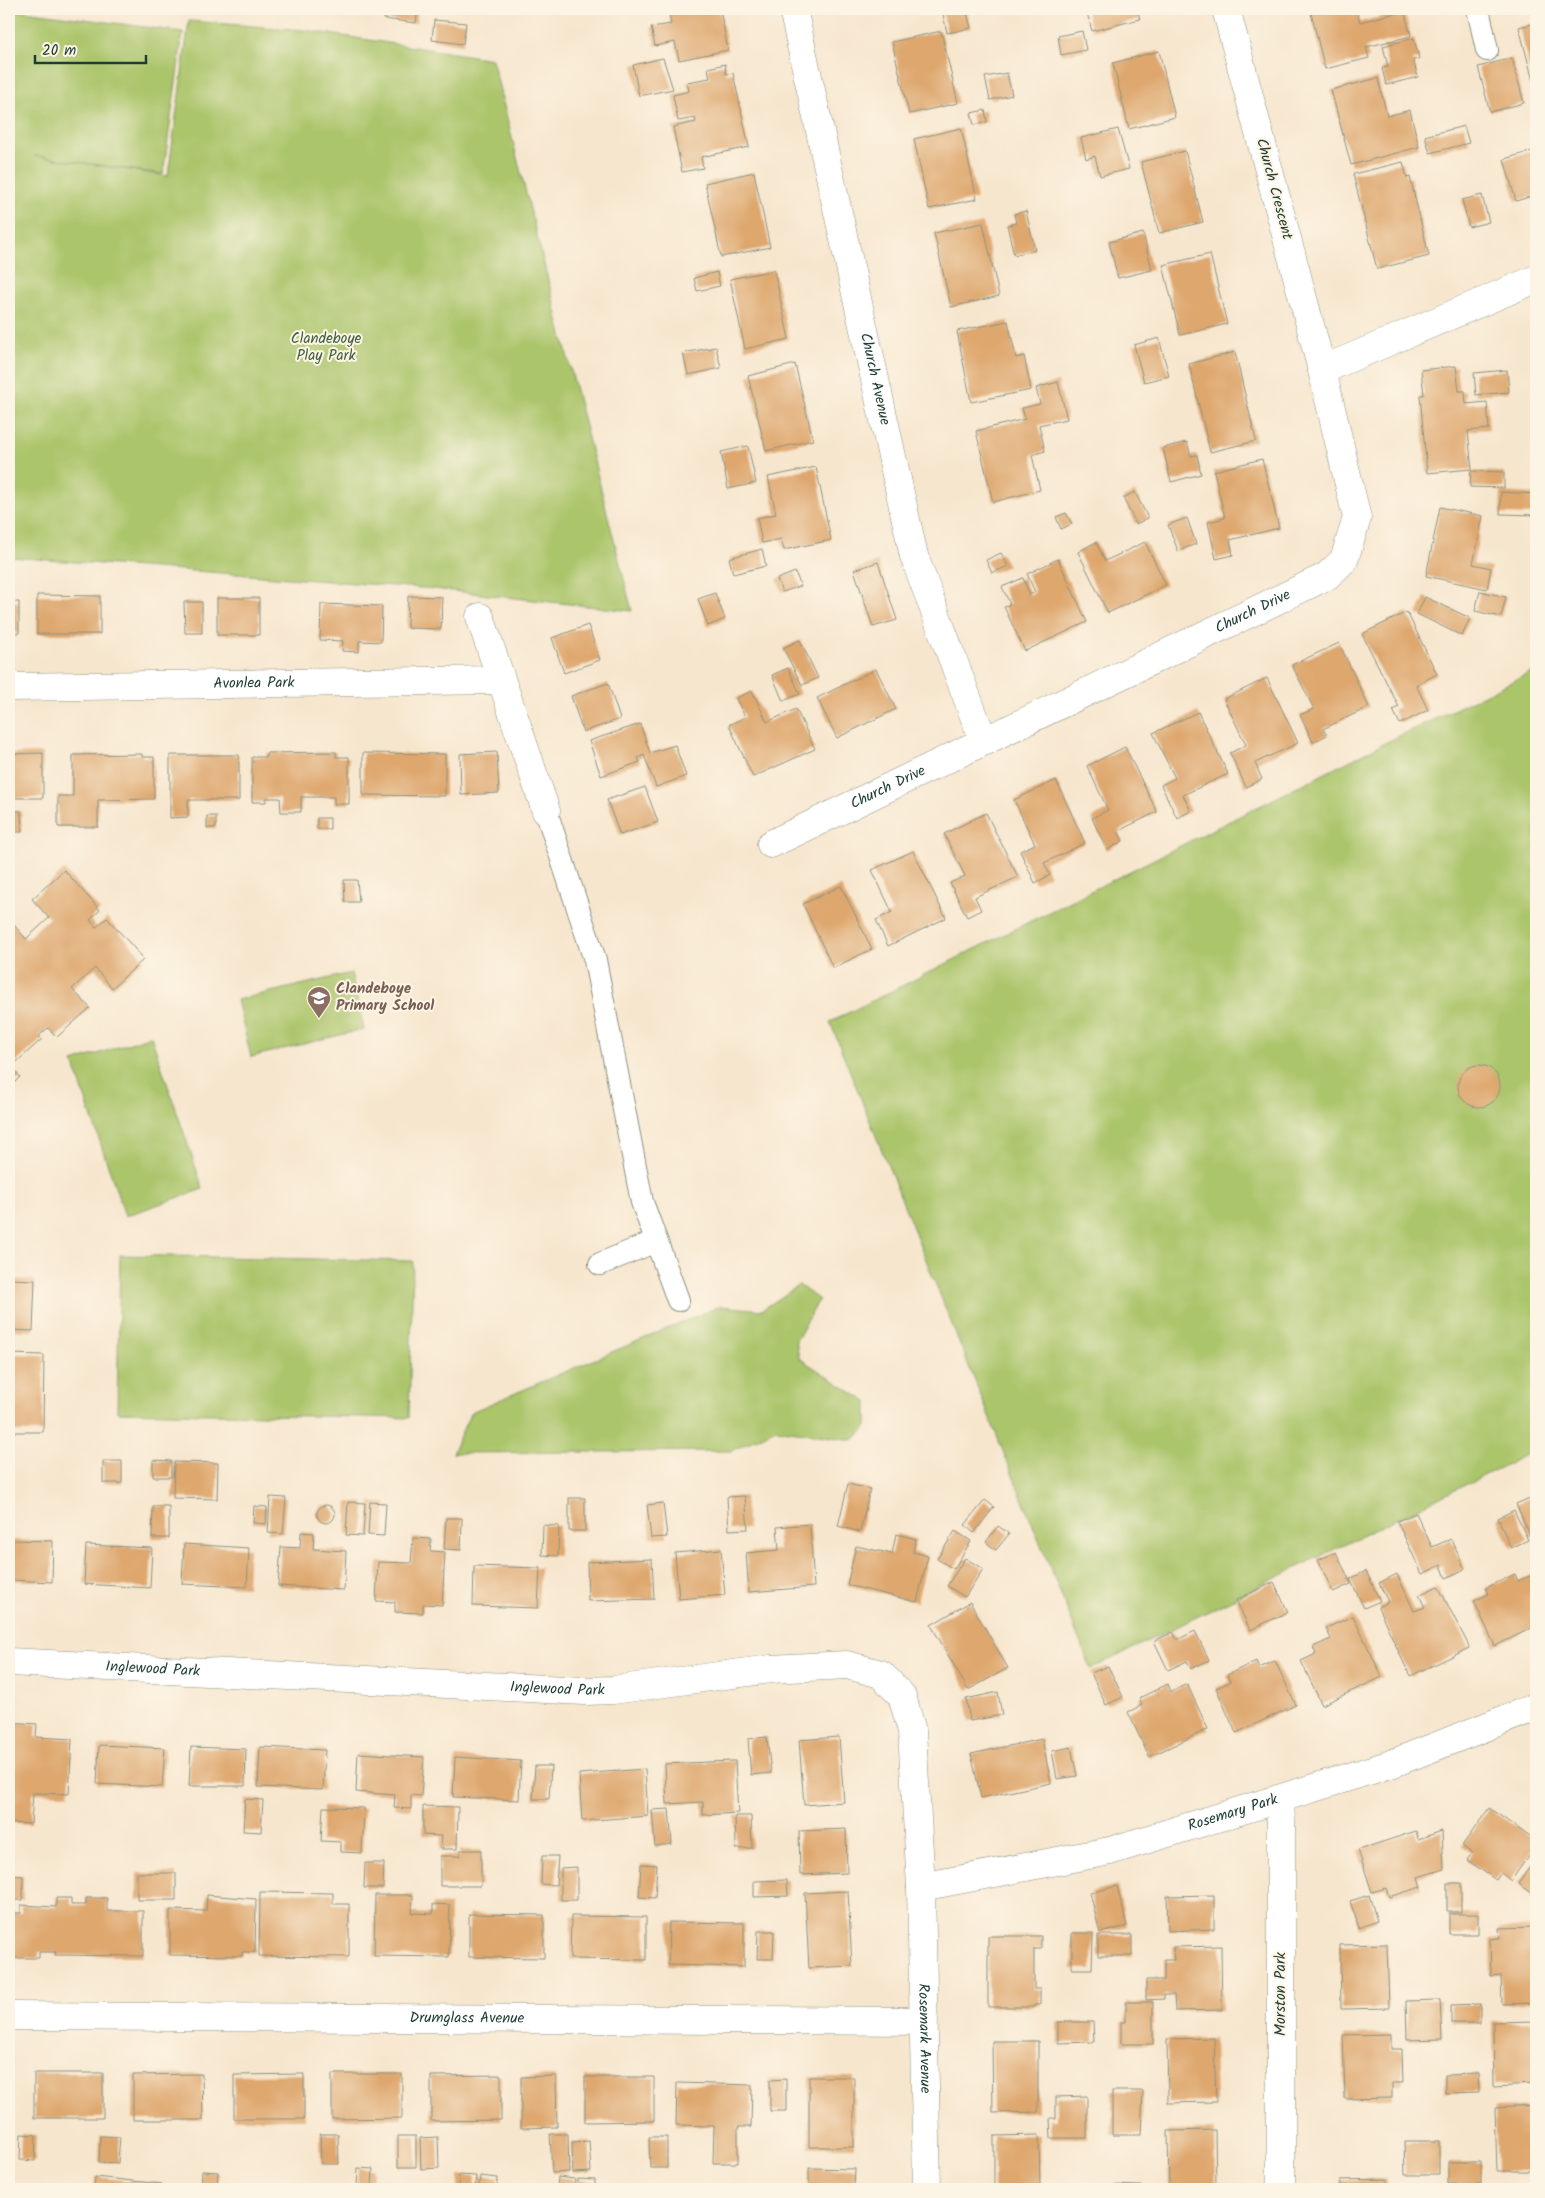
<svg xmlns="http://www.w3.org/2000/svg" width="1545" height="2198" font-family="Kalam,sans-serif">
	<style>
		.green { fill: #abc56b; stroke: #658150 }
		.building { fill: #dea76e }
		.lines { fill: none; stroke-linecap: round; stroke-linejoin: round }
		.service-casing { stroke: #8b9281; stroke-width: 24 }
		.minor-casing { stroke: #8b9281; stroke-width: 29 }
		.service { stroke: #fff; stroke-width: 22 }
		.minor { stroke: #fff; stroke-width: 28 }
		.labels { text-anchor: middle; dominant-baseline: central; stroke-width: 4; stroke-linejoin: round; paint-order: stroke }
		.street-label { font-size: 15px; fill: #1f3d34; stroke: #fcf5e5 }
		.park-label { font-size: 15px; fill: #425f42; stroke: #fcf5e5 }
		.education-label { font-size: 15px; font-weight: bold; fill: #785e54; stroke: #fcf5e5; text-anchor: start }
	</style>
	<rect width="100%" height="100%" fill="#fcf5e5"/>
	<filter id="ink" filterUnits="userSpaceOnUse"><feTurbulence type="fractalNoise" baseFrequency=".02" numOctaves="2"/><feDisplacementMap in="SourceGraphic" scale="10" xChannelSelector="R" yChannelSelector="G"/><feConvolveMatrix kernelMatrix="1 2 1 2 8 2 1 2 1" color-interpolation-filters="sRGB"/></filter>
	<filter id="wash" filterUnits="userSpaceOnUse"><feTurbulence type="fractalNoise" baseFrequency=".0096" numOctaves="4" result="noise"/><feDisplacementMap in="SourceGraphic" scale="20" xChannelSelector="R" yChannelSelector="G"/><feGaussianBlur stdDeviation="1.12" result="paint"/><feColorMatrix in="noise" values="0 0 0 0 0 0 0 0 0 0 0 0 0 0 0 0 0 1.4 0 .05"/><feComposite in="paint" operator="in"/></filter>
	<g filter="url(#wash)">
		<rect width="100%" height="100%" fill="#f7e6ce"/>
		<!-- green -->
		<path class="green" d="M9,9L183,32L163,174L35,156L168,176L189,21L304,30L492,59L632,611L434,589L9,557Z
			M1536,670V1450L1091,1669L830,1022L1391,740Z
			M351,973L364,1029L251,1057L237,1000Z
			M151,1036L203,1189L125,1216L73,1062Z
			M120,1255L413,1261L409,1418L117,1412Z
			M799,1285L819,1300L796,1341L799,1358L867,1402V1427L853,1440L776,1429L731,1451L452,1453L471,1412L720,1306L762,1310Z"/>
		<g id="blocks">
			<!-- building -->
			<path class="building" d="M385,9H418L416,23L384,19Z
				M668,9H720L728,50L679,60L675,42L655,46L651,27L671,24Z
				M966,9L971,28L947,33L943,14Z
				M1086,9H1137L1140,19L1092,31Z
				M1310,9H1356L1360,22L1404,11L1411,36L1366,47L1369,58L1325,69Z
				M434,20L466,23L463,44L432,40Z
				M1536,23V80L1533,81L1519,27Z
				M941,31L958,103L909,114L892,42Z
				M1082,31L1086,50L1061,55L1058,36Z
				M1414,38L1419,59L1413,60L1418,77L1386,85L1382,68L1388,67L1383,46Z
				M1159,51L1175,117L1129,129L1113,63Z
				M663,58L673,89L639,96L633,65Z
				M1512,58L1524,103L1490,112L1478,67Z
				M725,64L726,74L733,73L749,147L701,157L703,168L682,172L673,127L696,122L695,118L678,121L673,95L689,91L687,82L710,78L708,68Z
				M1007,73L1012,95L990,100L985,77Z
				M1378,78L1387,116L1410,110L1419,147L1351,165L1331,90Z
				M985,110L987,122L974,125L971,113Z
				M1464,126L1469,143L1430,153L1425,136Z
				M961,128L977,199L929,209L914,139Z
				M1118,129L1129,169L1100,176L1095,156L1086,159L1081,138Z
				M1536,150V195L1516,201L1504,159Z
				M1185,151L1203,222L1159,233L1141,162Z
				M1403,162L1407,178L1410,177L1429,256L1377,269L1353,174Z
				M754,172L770,247L721,257L705,183Z
				M1482,195L1489,222L1469,227L1462,200Z
				M1026,211L1035,250L1014,255L1007,225L1016,223L1014,214Z
				M983,223L999,296L951,307L934,233Z
				M1143,233L1152,270L1118,278L1109,242Z
				M1210,254L1227,324L1180,335L1163,265Z
				M774,270L789,339L745,349L730,279Z
				M717,272L720,286L697,291L694,278Z
				M1008,321L1016,358L1024,356L1031,390L971,402L957,331Z
				M1159,338L1169,376L1144,382L1134,345Z
				M716,347L721,368L688,375L683,353Z
				M1235,352L1256,441L1210,452L1189,364Z
				M795,364L813,440L766,451L748,376Z
				M1456,366L1459,391H1465L1466,404L1487,402L1489,429L1468,431L1472,469L1427,473L1420,395H1424L1421,370Z
				M1507,370L1509,392L1476,395L1474,373Z
				M1058,382L1067,419L1039,425L1045,451L1032,455L1040,490L993,502L976,431L1025,419L1022,408L1040,404L1036,388Z
				M1187,442L1191,456L1197,455L1201,474L1171,482L1163,448Z
				M748,446L756,483L728,489L721,452Z
				M1262,459L1279,528L1230,540L1233,555L1216,559L1208,522L1225,518L1214,471Z
				M816,467L831,540L784,550L781,539L762,543L757,518L776,514L768,477Z
				M1471,471L1504,472V488L1470,487Z
				M1135,492L1148,518L1136,524L1123,498Z
				M1501,492L1536,494V515L1500,514Z
				M1440,507L1483,516L1473,564L1491,568L1487,589L1426,576Z
				M1066,513L1072,524L1061,529L1056,517Z
				M1187,518L1196,544L1178,551L1168,525Z
				M1096,542L1105,561L1145,542L1166,585L1108,613L1078,552Z
				M762,549L766,566L733,574L729,558Z
				M1001,553L1008,566L992,573L986,560Z
				M1058,559L1087,622L1025,651L1004,607L1010,604L1002,587L1023,578L1030,595L1035,592L1027,574Z
				M878,562L897,620L873,627L854,570Z
				M795,572L801,586L782,592L777,579Z
				M1480,591L1506,597L1501,617L1475,611Z
				M715,593L725,619L708,626L698,599Z
				M37,595L100,596V634H37Z
				M408,596L442,597L441,629L407,628Z
				M1425,597L1470,618L1462,636L1417,614Z
				M217,598H259V635H217Z
				M9,602H19V633H9Z
				M184,602H202V633H185Z
				M321,604L382,606L381,642L359,641V652L342,651L343,641L320,640Z
				M1407,612L1437,674L1416,685L1428,710L1400,724L1393,710L1399,707L1362,634Z
				M588,625L600,660L564,673L552,638Z
				M800,640L818,678L802,685L783,648Z
				M1339,643L1369,707L1323,729L1327,735L1313,742L1300,715L1314,709L1292,665Z
				M788,668L800,694L783,701L772,675Z
				M876,669L896,709L837,738L817,698Z
				M1267,678L1298,743L1255,763L1262,779L1246,787L1230,753L1246,745L1224,699Z
				M608,683L620,719L583,732L571,696Z
				M752,691L767,722L796,709L815,749L753,777L729,725L745,717L736,698Z
				M1198,712L1228,774L1183,795L1191,811L1177,818L1161,785L1175,778L1153,733Z
				M640,724L650,753L675,745L686,776L656,787L644,755L638,758L640,762L601,776L589,741Z
				M1125,747L1157,812L1118,831L1123,841L1107,850L1092,818L1108,810L1087,766Z
				M336,752V757H349V804H334V797H301V812H281L280,798H266V802H252V757H266V753Z
				M497,752L499,793L461,795L460,754Z
				M43,753V798H9V754Z
				M363,753L445,754V796L363,795Z
				M142,754V757H154V799L98,800V827H58V796H73V755Z
				M170,755H239V800H188V817L170,818Z
				M1056,780L1085,843L1044,863L1050,875L1035,883L1020,851L1035,844L1014,800Z
				M645,787L658,822L620,835L607,800Z
				M9,811H21L22,832H9Z
				M986,813L1018,877L975,897L981,910L967,917L950,883L965,876L944,834Z
				M207,816H216V828H207Z
				M317,818H330V829H317Z
				M913,851L946,918L888,946L876,920L892,912L872,870Z
				M64,870L100,910L90,920L96,927L107,918L144,959L112,988L95,968L72,989L90,1008L57,1037L48,1028L39,1036L42,1039L11,1067L20,1077L9,1088V987L11,986L9,984V919L26,939L49,918L32,899Z
				M344,880H357L359,902H345Z
				M841,886L872,949L833,968L803,904Z
				M1458 1086a21 21 0 1 1 42 0a21 21 0 1 1-42 0Z
				M9,1279L35,1280L33,1331L9,1330Z
				M9,1354L44,1355L43,1432H9Z
				M153,1460L171,1461V1477H153Z
				M103,1461H122V1483H103Z
				M174,1462L218,1463L217,1499L173,1498Z
				M848,1484L870,1489L860,1532L838,1526Z
				M745,1496L748,1529L729,1530L727,1497Z
				M270,1497L286,1498L283,1534L268,1533Z
				M1532,1497L1536,1505V1535L1531,1537L1516,1504Z
				M569,1498H585V1531H569Z
				M985,1500L994,1507L974,1533L965,1525Z
				M348,1502L365,1503L363,1536L346,1535Z
				M370,1502L386,1503L384,1536L368,1535Z
				M663,1503L667,1537L651,1538L647,1505Z
				M317 1514a9 9 0 1 1 18 0a9 9 0 1 1-18 0Z
				M153,1506H169V1538H152Z
				M254,1506L267,1507L266,1524L253,1523Z
				M1514,1510L1528,1540L1511,1548L1498,1518Z
				M1416,1513L1432,1547L1451,1539L1465,1569L1446,1578L1441,1565L1422,1574L1397,1521Z
				M446,1518H462L461,1550L444,1549Z
				M810,1524L814,1587L749,1592L746,1553L779,1550L777,1527Z
				M543,1525L559,1526L558,1556L542,1555Z
				M998,1526L1009,1534L996,1550L986,1542Z
				M955,1531L971,1541L954,1569L937,1559Z
				M301,1532L314,1533L313,1549L346,1551L344,1590L278,1586L281,1547L300,1548Z
				M896,1534L916,1539L913,1552L928,1556L917,1602L847,1585L856,1546L892,1554Z
				M413,1538L431,1539L430,1551L445,1552L442,1605L423,1604V1613L395,1612V1602L376,1601L378,1562L411,1563Z
				M9,1540L53,1541L52,1582L9,1580Z
				M184,1544L249,1548L247,1587L182,1584Z
				M86,1545L152,1548L150,1588L84,1584Z
				M721,1549L725,1595L679,1599L675,1553Z
				M1336,1552L1351,1584L1333,1592L1318,1560Z
				M965,1558L983,1569L965,1597L947,1586Z
				M652,1559L654,1599L588,1601L587,1562Z
				M474,1566L540,1568L538,1608L473,1606Z
				M1366,1571L1380,1601L1364,1608L1350,1579Z
				M1397,1574L1414,1611L1425,1607L1419,1595L1438,1586L1470,1648L1410,1676L1378,1607L1388,1602L1379,1583Z
				M1515,1574L1518,1581L1534,1574L1536,1579V1626L1495,1646L1474,1601L1489,1594L1486,1588Z
				M1274,1582L1288,1612L1250,1630L1236,1600Z
				M970,1602L1008,1668L968,1690L931,1625Z
				M1353,1616L1382,1677L1322,1705L1301,1661L1316,1654L1313,1647L1331,1639L1326,1628Z
				M1195,1631L1209,1660L1191,1669L1187,1661L1168,1670L1154,1641L1173,1632L1177,1640Z
				M1256,1661L1259,1668L1275,1661L1296,1705L1236,1733L1216,1688L1230,1682L1227,1675Z
				M1108,1666L1123,1697L1106,1705L1091,1673Z
				M1168,1684L1171,1692L1187,1684L1208,1729L1149,1757L1128,1712L1142,1705L1139,1698Z
				M998,1692L1002,1715L970,1721L966,1699Z
				M9,1722L37,1724L36,1737L72,1739L69,1794L33,1793L31,1824L9,1823Z
				M767,1737L771,1773L751,1775L748,1739Z
				M839,1737L844,1802L804,1805L799,1740Z
				M1042,1739L1051,1783L981,1798L971,1754Z
				M99,1745L165,1748L162,1787L97,1784Z
				M191,1747L246,1749L245,1786H189Z
				M260,1747L325,1750L323,1790L258,1787Z
				M1071,1747L1077,1776L1057,1779L1052,1751Z
				M358,1753L424,1757L421,1796L411,1795V1809L394,1808L395,1795L356,1792Z
				M455,1757L521,1761L519,1800L453,1797Z
				M731,1761H735L738,1813L703,1815V1802L667,1804L665,1764Z
				M535,1766H551L549,1799H533Z
				M645,1769L648,1816L582,1821L579,1774Z
				M245,1799L263,1800L261,1832L243,1831Z
				M423,1806L458,1807L457,1849H440L441,1836L423,1835Z
				M323,1807L364,1808L362,1853L341,1852V1842L321,1841Z
				M1489,1808L1536,1841V1845L1511,1881L1501,1873L1496,1880L1467,1860L1472,1853L1462,1846Z
				M669,1809L672,1844L655,1846L652,1810Z
				M735,1816H751L752,1848L736,1849Z
				M846,1829L847,1873L800,1875L799,1831Z
				M1416,1831L1418,1839L1442,1831L1444,1869L1418,1877L1421,1887L1389,1897L1386,1888L1372,1892L1358,1850Z
				M460,1850H481V1886H440V1856H460Z
				M542,1856H558L556,1885L541,1884Z
				M1536,1858V1894L1535,1896L1518,1884Z
				M365,1863H384L383,1888H364Z
				M641,1864L657,1865L655,1898L639,1897Z
				M577,1867V1900H561V1868Z
				M137,1873H176V1900H137Z
				M9,1875L23,1876V1900H13V1913H21V1905L56,1907V1898H71V1905H86V1898H107V1911H143V1956L55,1955L56,1952H39V1958H9Z
				M787,1880L788,1896L754,1897V1881Z
				M1447,1883H1461V1912H1447Z
				M1117,1886L1127,1926L1100,1933L1090,1893Z
				M848,1891L852,1966L809,1968L805,1893Z
				M260,1892L333,1893V1904H349V1957L259,1956Z
				M207,1895L256,1899L255,1952H242V1956L170,1955V1910L206,1911Z
				M375,1895H413L412,1913L433,1914V1904L450,1905L449,1957L374,1956Z
				M1214,1895V1929L1168,1931L1167,1896Z
				M1369,1895L1377,1921L1359,1928L1350,1901Z
				M469,1914L544,1915V1958L469,1957Z
				M1449,1914H1478V1934H1449Z
				M571,1916L646,1917V1960L570,1959Z
				M669,1922L744,1923V1967L668,1965Z
				M1536,1927V2003L1502,2004L1501,1975L1491,1976L1490,1939L1500,1938L1499,1928Z
				M758,1931H774L773,1959H757Z
				M1072,1933H1093L1092,1969H1072Z
				M1098,1935H1132V1956H1098Z
				M988,1936H1041V1949H1034V1989H1040V2005H1034V2007H988Z
				M1387,1944L1389,2008L1341,2009L1340,1945Z
				M1221,1946L1222,2010L1175,2011L1174,1995H1164V1999L1146,2000V1980H1164V1960H1174L1173,1947Z
				M1440,2000L1442,2039L1407,2040L1406,2001Z
				M1126,2002H1153V2044H1121V2022H1126Z
				M1480,2004V2023H1451V2005Z
				M1536,2021V2084L1494,2086L1493,2022Z
				M1058,2022H1093L1094,2042L1058,2043Z
				M1391,2034V2049H1402L1403,2083H1392V2098L1345,2099L1343,2035Z
				M1214,2038L1216,2102L1168,2103L1167,2039Z
				M992,2041H1038V2112L993,2113Z
				M34,2073H103V2118H34Z
				M202,2074L203,2120H133V2075Z
				M304,2074V2119H234V2075Z
				M332,2074H402V2118L332,2119Z
				M1478,2074L1479,2092L1445,2093V2075Z
				M501,2075V2120L431,2121V2076Z
				M556,2076L557,2127L521,2128V2077Z
				M585,2077H654V2121L585,2122Z
				M809,2077H854V2147H809Z
				M786,2079V2111H770V2080Z
				M677,2083L752,2085L751,2127H738V2163H713L714,2126L676,2125Z
				M1112,2091H1143L1141,2135H1112Z
				M1087,2096V2138H1051L1050,2119H1056V2097Z
				M1536,2106V2171H1497L1495,2108Z
				M1215,2130L1216,2189H1169L1168,2131Z
				M21,2134L36,2135L35,2161L20,2160Z
				M320,2134H338L339,2164H321Z
				M550,2134H568L569,2172L552,2173Z
				M1039,2135L1040,2189H994V2136Z
				M100,2136L120,2137L118,2163L99,2162Z
				M398,2136H416V2167H398Z
				M438,2137L439,2168L421,2169L420,2138Z
				M649,2137H667V2168H650Z
				M589,2141L591,2172L573,2173L572,2142Z
				M1404,2141H1439V2175H1405Z
				M1448,2162H1481V2184H1448Z
				M358,2168L373,2169L372,2189H357Z
				M809,2168L855,2169L854,2189H809Z
				M202,2171L218,2172L217,2189H201Z
				M459,2175L476,2176L475,2189H458Z
				M480,2176L498,2178L497,2189H479Z
				M95,2177L162,2184V2189H94Z
				M558,2177L575,2179L574,2189H557Z
				M578,2179L595,2180V2189H577Z
				M1387,2179L1388,2189H1340V2180Z
				M1113,2185L1142,2186V2189H1113Z"/>
		</g>
	</g>
	<g filter="url(#ink)">
		<use href="#blocks" fill-opacity="0" stroke="#8b9281" stroke-width="1"/>
		<g class="lines">
			<!-- service casing -->
			<g class="service-casing">
				<path id="service" d="M1478,9L1487,50
					M546,811L595,960L642,1202L678,1300
					M600,1264L656,1241"/>
			</g>
			<!-- minor casing -->
			<g class="minor-casing">
				<g id="minor">
					<path id="s1" d="M793,9L914,556L977,724L986,741"/>
					<path d="M1322,370L1536,279"/>
					<path d="M480,617L546,811"/>
					<path id="s2" d="M9,687L500,680"/>
					<path id="s3" d="M771,844L1327,576L1344,560L1357,518L1322,370L1226,9"/>
					<path id="s4" d="M9,1662L585,1691L613,1690L771,1669L847,1665L881,1674L902,1696L912,1731L921,1887L927,2189"/>
					<path d="M1280,1799L1281,1821V2189"/>
					<path id="s5" d="M921,1887L1110,1851L1391,1764L1536,1707"/>
					<path id="s6" d="M9,2016L924,2021"/>
				</g>
			</g>
			<!-- service -->
			<use href="#service" class="service"/>
			<!-- minor -->
			<use href="#minor" class="minor"/>
		</g>
	</g>
	<!-- icons -->
	<defs>
		<g id="school-pin" transform="scale(1.25)"><path d="M0 17L-7.5 6A9.5 9.5 0 1 1 7.5 6Z" fill="#8d6e63" stroke="#fcf5e5"/><path d="M0-5L7-2L0 1L-7-2ZM-4 1L0 2.5L4 1V4Q0 6-4 4Z" fill="#fff"/></g>
	</defs>
	<g fill-rule="evenodd">
		<use href="#school-pin" x="319" y="998"/>
	</g>
	<g class="labels">
		<!-- street labels -->
		<g class="street-label">
			<text transform="translate(1274 189) rotate(75)">Church Crescent</text>
			<text stroke="none"><textPath href="#s1" startOffset="379">Church Avenue</textPath></text>
			<text stroke="none"><textPath href="#s3" startOffset="535">Church Drive</textPath></text>
			<text stroke="none"><textPath href="#s2" startOffset="245">Avonlea Park</textPath></text>
			<text stroke="none"><textPath href="#s3" startOffset="130">Church Drive</textPath></text>
			<text stroke="none"><textPath href="#s4" startOffset="144">Inglewood Park</textPath></text>
			<text stroke="none"><textPath href="#s4" startOffset="549">Inglewood Park</textPath></text>
			<text stroke="none"><textPath href="#s5" startOffset="321">Rosemary Park</textPath></text>
			<text transform="translate(1281 1994) rotate(-90)">Morston Park</text>
			<text stroke="none"><textPath href="#s6" startOffset="458">Drumglass Avenue</textPath></text>
			<text stroke="none"><textPath href="#s4" startOffset="1250">Rosemark Avenue</textPath></text>
		</g>
		<!-- park labels -->
		<g class="park-label">
			<text x="326" y="339">Clandeboye<tspan x="326" dy="17">Play Park</tspan></text>
		</g>
		<!-- education labels -->
		<g class="education-label">
			<text x="336" y="989">Clandeboye<tspan x="336" dy="17">Primary School</tspan></text>
		</g>
	</g>
	<!-- margin -->
	<rect width="1545" height="2198" fill="none" stroke="#fcf5e5" stroke-width="30"/>
	<!-- scale -->
	<path d="M35 55v8h111v-8" fill="none" stroke="#1f3d34" stroke-width="2.5"/>
	<text x="42" y="55" font-size="15" fill="#1f3d34" stroke="#fcf5e5" stroke-width="4" paint-order="stroke">20 m</text>
</svg>
